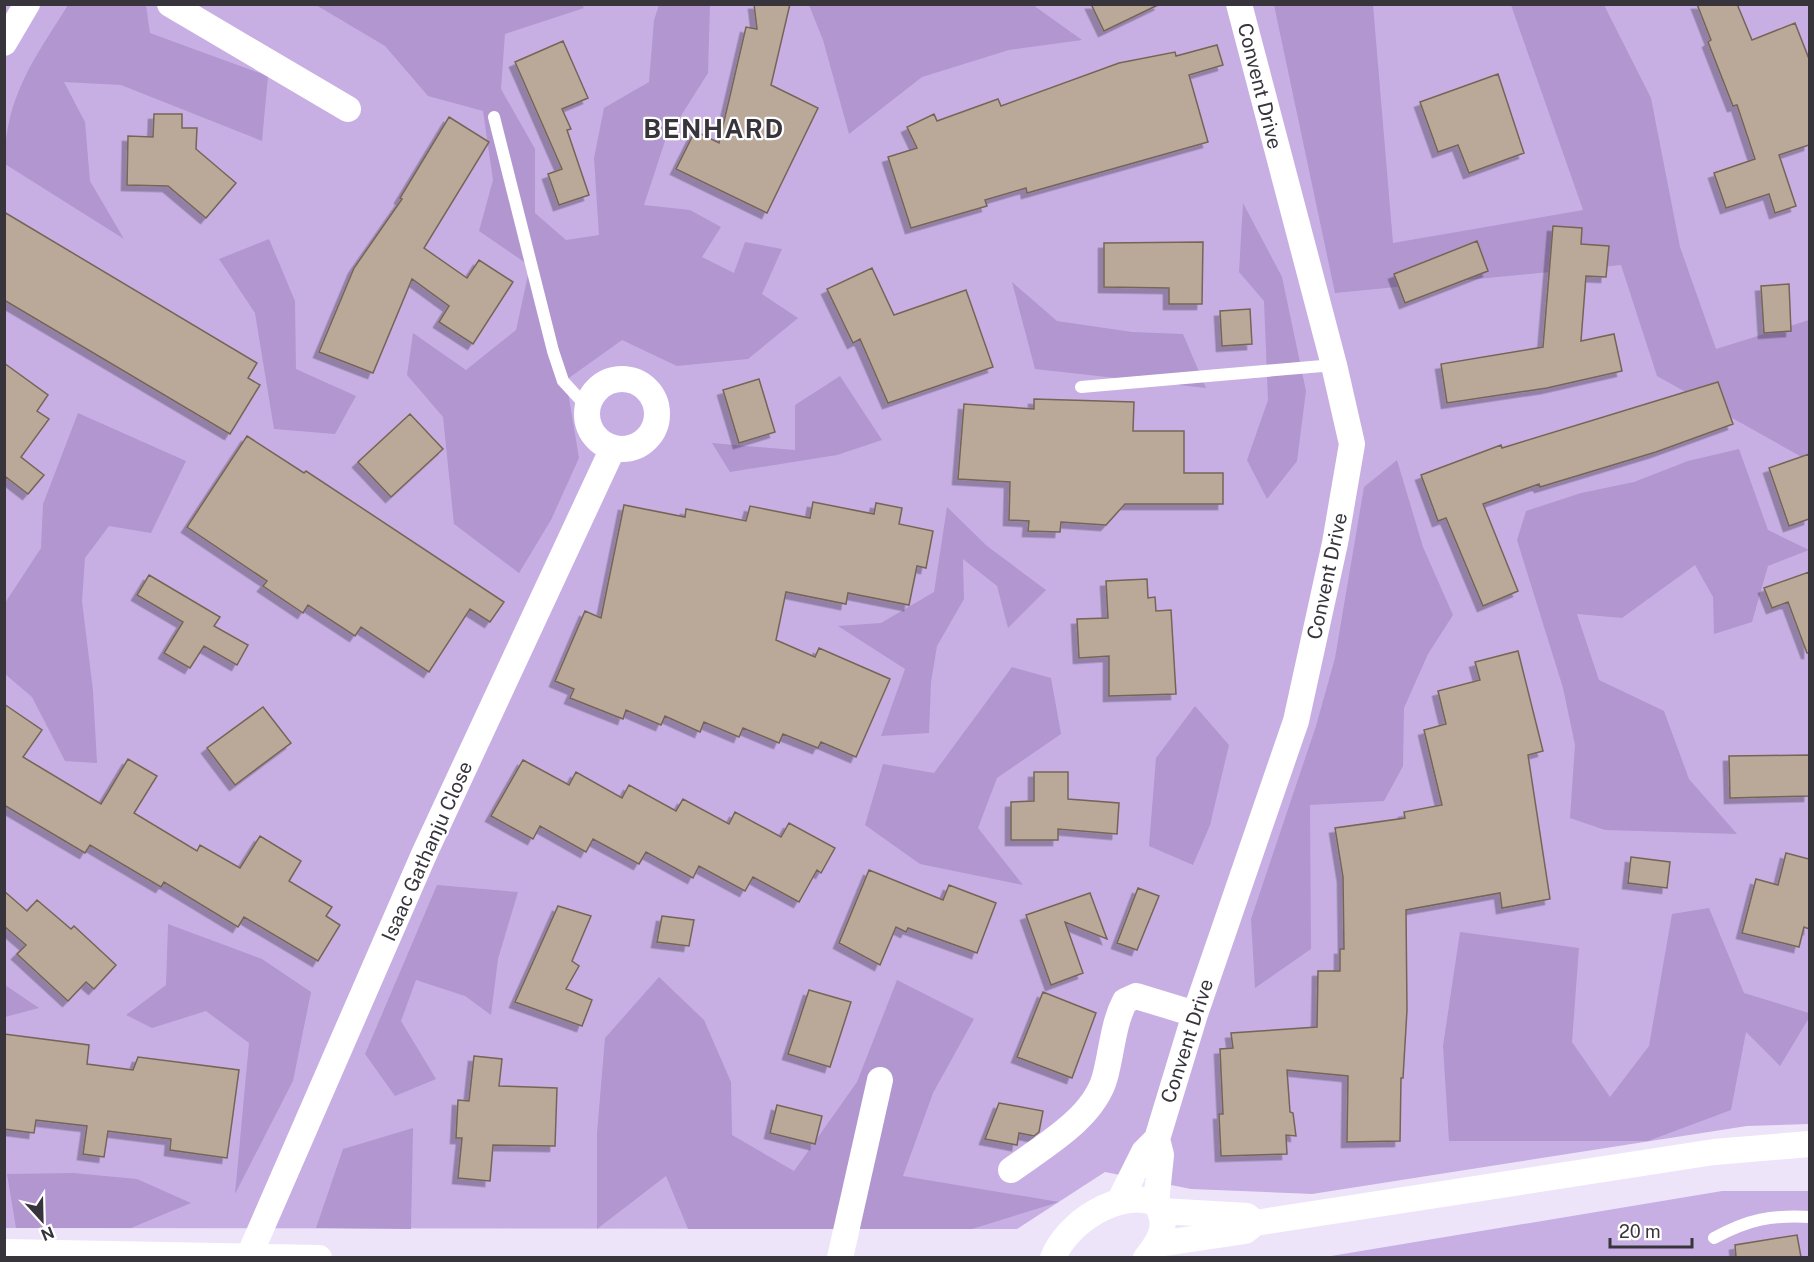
<svg xmlns="http://www.w3.org/2000/svg" width="1814" height="1262" font-family="'Public Sans',sans-serif">
	<style>
		.green { fill: #c7afe4 }
		.forest { fill: #b196d0 }
		.building { fill: #baa899; stroke: #766557; stroke-width: 1.5; filter: url(#shadow) }
		.lines { fill: none; stroke-linecap: round; stroke-linejoin: round }
		.lane { stroke: #fff; stroke-width: 12 }
		.street { stroke: #fff; stroke-width: 26 }
		.labels { text-anchor: middle; dominant-baseline: central; stroke-width: 4.5; stroke-linejoin: round; paint-order: stroke }
		.street-label { font-size: 20px; fill: #38343c; stroke: #fff }
		.district-label { font-size: 26px; font-weight: bold; letter-spacing: 1.5px; fill: #38343c; stroke: #fff }
	</style>
	<defs>
		<filter id="shadow"><feDropShadow dx="-5.5" dy="5.5" stdDeviation="0" flood-color="#0004"/></filter>
	</defs>
	<rect width="100%" height="100%" fill="#eee4fa"/>
	<!-- green -->
	<path class="green" d="M4,5H1809V1124L1747,1126L1312,1194L1191,1189L1105,1172L1017,1229L5,1228Z
		M1722,1191H1809V1257L1319,1258Z"/>
	<!-- forest -->
	<path class="forest" d="M581,4L584,8L505,34L501,89L535,149V213L566,240L599,235L594,158L604,108L649,82L654,20L659,5H710L708,73L665,141L644,205L690,210L721,227L702,257L734,273L745,242L782,249L762,294L798,318L748,359L677,366L622,340L566,380L579,458L551,520L519,573L454,524L443,417L407,375L413,333L466,370L516,330L530,266L479,231L493,180L483,111L428,96L385,46L316,5Z
		M68,5H146L150,33L268,76L262,141L121,85L64,82L85,122L90,181L124,239L5,164C4,98 35,58 68,5Z
		M809,5H1033L1082,40L1009,50L922,77L849,134L823,40Z
		M1274,5H1373L1393,243L1583,210L1511,5H1604L1651,98L1680,247L1716,349L1809,320V461L1657,376L1621,265L1335,293Z
		M1243,203L1282,277L1306,391L1297,461L1267,499L1247,460L1268,400L1264,301L1239,272Z
		M269,239L295,301L296,369L356,396L335,434L274,429L255,313L219,259Z
		M1012,282L1057,321L1132,332L1183,334L1206,388L1035,369Z
		M840,376L882,440L837,455L730,472L712,443L795,450V405Z
		M78,413L186,461L151,533L109,526L85,558L82,601L93,691L97,763L65,761L32,697L5,674V603L41,548L43,504Z
		M1739,449L1768,530L1809,550L1768,566L1752,622L1714,634L1713,597L1695,565L1622,618L1577,614L1599,680L1664,711L1689,779L1737,834L1605,830L1570,818L1575,745L1563,688L1517,540L1526,511L1581,493L1634,482L1688,461Z
		M1397,460L1423,547L1453,615L1428,654L1404,708L1403,766L1384,801L1310,805L1311,949L1255,988L1251,919L1316,726L1335,658L1364,487Z
		M947,507L987,546L1046,590L1008,628L997,586L963,559L964,599L937,646L931,682L929,733L881,736L905,669L838,626L881,623L934,592Z
		M1012,667L1051,678L1061,734L997,778L978,828L1023,885L920,864L865,825L883,764L934,773Z
		M1195,706L1229,745L1210,825L1193,865L1149,846L1156,758Z
		M437,885L518,892L498,959L491,1015L465,996L416,980L401,1021L436,1079L395,1096L365,1054Z
		M1709,908L1744,993L1809,1013V1018L1780,1066L1746,1032L1731,1110L1648,1141H1449L1443,1046L1460,932L1579,948L1572,1042L1610,1097L1649,1046L1672,914Z
		M168,924L262,959L311,992L293,1081L235,1194L249,1043L206,1011L152,1028L126,1015L166,985Z
		M659,977L704,1020L731,1082L732,1135L794,1171L857,1082L897,980L974,1019L933,1093L903,1176L1059,1202L972,1229H688L666,1176L597,1229V1133L605,1038Z
		M5,985L39,1008L5,1017Z
		M413,1128L411,1229L316,1228L343,1149Z
		M73,1173L137,1179L191,1203L131,1228H16L7,1174Z"/>
	<!-- building -->
	<path class="building" d="M754,4H790L771,85L818,108L767,213L676,169L695,131L719,143L746,27L757,29Z
		M1091,4H1160L1104,31Z
		M1697,4H1737L1752,40L1795,23L1809,59V145L1779,155L1796,206L1775,213L1769,194L1726,208L1714,173L1755,159L1737,105L1733,106L1708,42L1711,40Z
		M563,41L588,98L562,109L571,129L567,130L589,195L559,205L548,174L562,169L515,62Z
		M1217,45L1223,65L1189,75L1208,142L1027,193L1026,188L985,200L987,206L911,228L888,157L917,148L907,127L934,114L937,121L998,99L1001,106L1119,63L1175,52L1176,56Z
		M1498,74L1524,153L1469,173L1458,145L1438,152L1420,102Z
		M154,114H182V128H197L196,149L236,183L206,218L168,186L127,185L128,136L153,137Z
		M449,117L489,142L424,248L467,278L479,260L513,282L473,344L439,322L449,306L412,279L373,373L319,352L354,268L402,199L400,198Z
		M4,212L257,363L248,378L260,385L230,434L4,300Z
		M1553,226L1582,228L1581,244L1609,246L1606,277L1586,276L1581,341L1614,334L1622,371L1547,388L1447,403L1441,364L1543,347Z
		M1477,241L1488,271L1405,303L1394,274Z
		M1203,242L1202,304H1169V288L1104,287V243Z
		M872,268L894,315L966,290L993,367L888,403L860,339L853,343L827,289Z
		M1789,284L1791,331L1764,333L1761,286Z
		M1250,309L1252,344L1222,346L1220,311Z
		M4,363L48,395L37,411L49,419L21,457L44,475L28,494L6,477L4,480Z
		M759,379L775,432L739,443L723,390Z
		M1718,382L1733,424L1656,452L1540,487L1539,484L1483,504L1518,591L1483,606L1446,518L1438,521L1421,475L1501,445L1502,448Z
		M1034,399L1134,402L1133,431H1184V473H1223V504H1125L1106,525L1061,522L1060,532L1028,531L1029,521L1009,520L1010,482L958,479L964,404L1034,409Z
		M410,414L443,449L391,497L358,462Z
		M247,436L304,473L306,471L504,602L490,622L470,609L429,672L361,627L355,636L308,605L303,613L263,586L267,581L187,527Z
		M1809,454V519L1789,526L1769,468Z
		M813,502L874,514L876,503L902,508L899,524L933,531L926,568L917,566L909,605L848,593L846,604L786,592L776,640L815,657L819,648L890,679L856,757L821,742L818,748L783,734L779,743L743,728L739,737L704,722L700,732L665,716L661,725L626,710L623,719L570,698L574,689L555,681L585,611L601,618L624,505L685,517L686,509L746,521L750,506L810,518Z
		M1809,572V653H1807L1788,602L1772,608L1764,588Z
		M149,575L220,617L214,626L248,645L237,665L204,646L190,668L164,653L183,622L137,595Z
		M1147,579L1148,598L1155,597L1156,611L1171,610L1176,694L1109,696V656L1079,658L1077,619L1108,618L1106,581Z
		M1518,651L1543,751L1528,755L1550,899L1502,908L1500,893L1406,910L1407,1010L1403,1078H1401L1400,1141L1347,1142L1348,1076L1287,1070L1290,1112L1293,1113L1296,1136L1286,1135L1287,1154L1221,1156L1219,1114H1223L1220,1049L1233,1048L1231,1033L1317,1027L1318,971H1340V949H1344L1343,877L1335,828L1405,818L1404,812L1442,805L1424,730L1446,724L1438,691L1480,680L1475,662Z
		M4,704L42,730L23,757L101,804L128,759L157,776L134,813L197,851L200,845L240,868L260,836L301,861L289,881L332,907L326,916L340,925L318,961L244,917L238,927L164,882L161,887L90,845L85,853L4,805Z
		M263,707L291,743L235,785L207,748Z
		M1809,755V796L1730,798L1729,756Z
		M523,760L569,785L576,772L622,798L629,785L676,811L683,799L729,824L735,812L781,837L789,823L835,848L821,873L817,870L799,902L753,877L745,891L699,866L693,878L646,852L639,864L593,839L586,852L540,826L533,839L491,816Z
		M1034,772H1068V799L1119,803L1117,834L1058,829V840H1011V802L1034,801Z
		M1786,853L1809,859V929L1804,927L1799,947L1742,933L1756,879L1778,885Z
		M1631,857L1670,862L1667,888L1628,883Z
		M869,870L943,900L949,885L996,903L977,953L908,928L906,932L896,927L880,965L839,943Z
		M1138,888L1159,896L1137,950L1117,943Z
		M4,891L27,911L37,900L71,929L74,926L116,965L94,989L86,982L68,1001L17,954L26,945L4,926Z
		M1090,893L1107,939L1065,922L1083,973L1051,985L1026,915Z
		M558,906L591,916L572,961L579,966L566,989L592,1000L582,1026L515,1002Z
		M662,916L694,920L689,946L657,942Z
		M809,990L851,1002L830,1067L788,1054Z
		M1043,992L1096,1013L1072,1078L1017,1057Z
		M4,1034L89,1045L87,1064L133,1070L138,1057L239,1070L227,1158L170,1150L171,1139L108,1131L104,1157L83,1154L87,1126L36,1120L34,1133L4,1129Z
		M474,1056L502,1059L499,1086L557,1088L555,1146L493,1145L490,1181L458,1178L462,1138H456L458,1100L469,1101Z
		M999,1103L1043,1111L1039,1132L1034,1136L1019,1133L1017,1145L985,1139Z
		M777,1105L822,1116L815,1144L770,1133Z
		M1797,1235L1801,1257H1736L1735,1245Z"/>
	<g class="lines">
		<!-- lane -->
		<path class="lane" d="M494,117L553,351L563,381L587,407
			M1081,387L1334,365
			M1714,1238C1749,1219 1771,1215 1810,1217"/>
		<!-- street -->
		<path class="street" d="M170,4L348,109
			M4,43L27,4
			M587 414a35 35 0 1 1 70 0a35 35 0 1 1-70 0Z
			M1011,1170C1044,1146 1094,1118 1105,1077C1112,1051 1113,1024 1125,1001L1136,996L1195,1014
			M1119,1202L1144,1152L1157,1139L1195,1014L1296,721L1335,543L1352,444L1334,365L1239,4
			M1156,1203L1161,1155L1157,1139
			M1161,1211L1247,1216L1255,1223
			M1158,1244L1245,1231L1255,1223L1714,1152L1810,1144
			M4,1252L319,1258
			M249,1256L425,852L613,448
			M840,1258L880,1080
			M1053,1258C1066,1223 1120,1188 1156,1203C1169,1225 1161,1240 1146,1258"/>
	</g>
	<g class="labels">
		<!-- street labels -->
		<g class="street-label">
			<text transform="translate(1260 86) rotate(76)">Convent Drive</text>
			<text transform="translate(1327 576) rotate(-78)">Convent Drive</text>
			<text transform="translate(427 851) rotate(-66)">Isaac Gathanju Close</text>
			<text transform="translate(1187 1041) rotate(-72)">Convent Drive</text>
		</g>
		<!-- district labels -->
		<g class="district-label">
			<text x="714" y="128">BENHARD</text>
		</g>
	</g>
	<!-- border -->
	<rect width="1814" height="1262" fill="none" stroke="#38343c" stroke-width="12"/>
	<!-- north arrow -->
	<g transform="translate(42 1220) rotate(158)" stroke="#ffffff" stroke-width="4.5" paint-order="stroke">
	<path d="M0-4.5L10 22L0 15L-10 22Z" fill="#38343c"/>
	<text y="-9" font-size="16" font-weight="bold" text-anchor="middle" fill="#38343c">N</text>
	</g>
	<!-- scale -->
	<path d="M1610 1238v9h82v-9" fill="none" stroke="#38343c" stroke-width="3"/>
	<text x="1619" y="1238" font-size="18" fill="#38343c" stroke="#ffffff" stroke-width="4.5" paint-order="stroke">20 m</text>
</svg>
